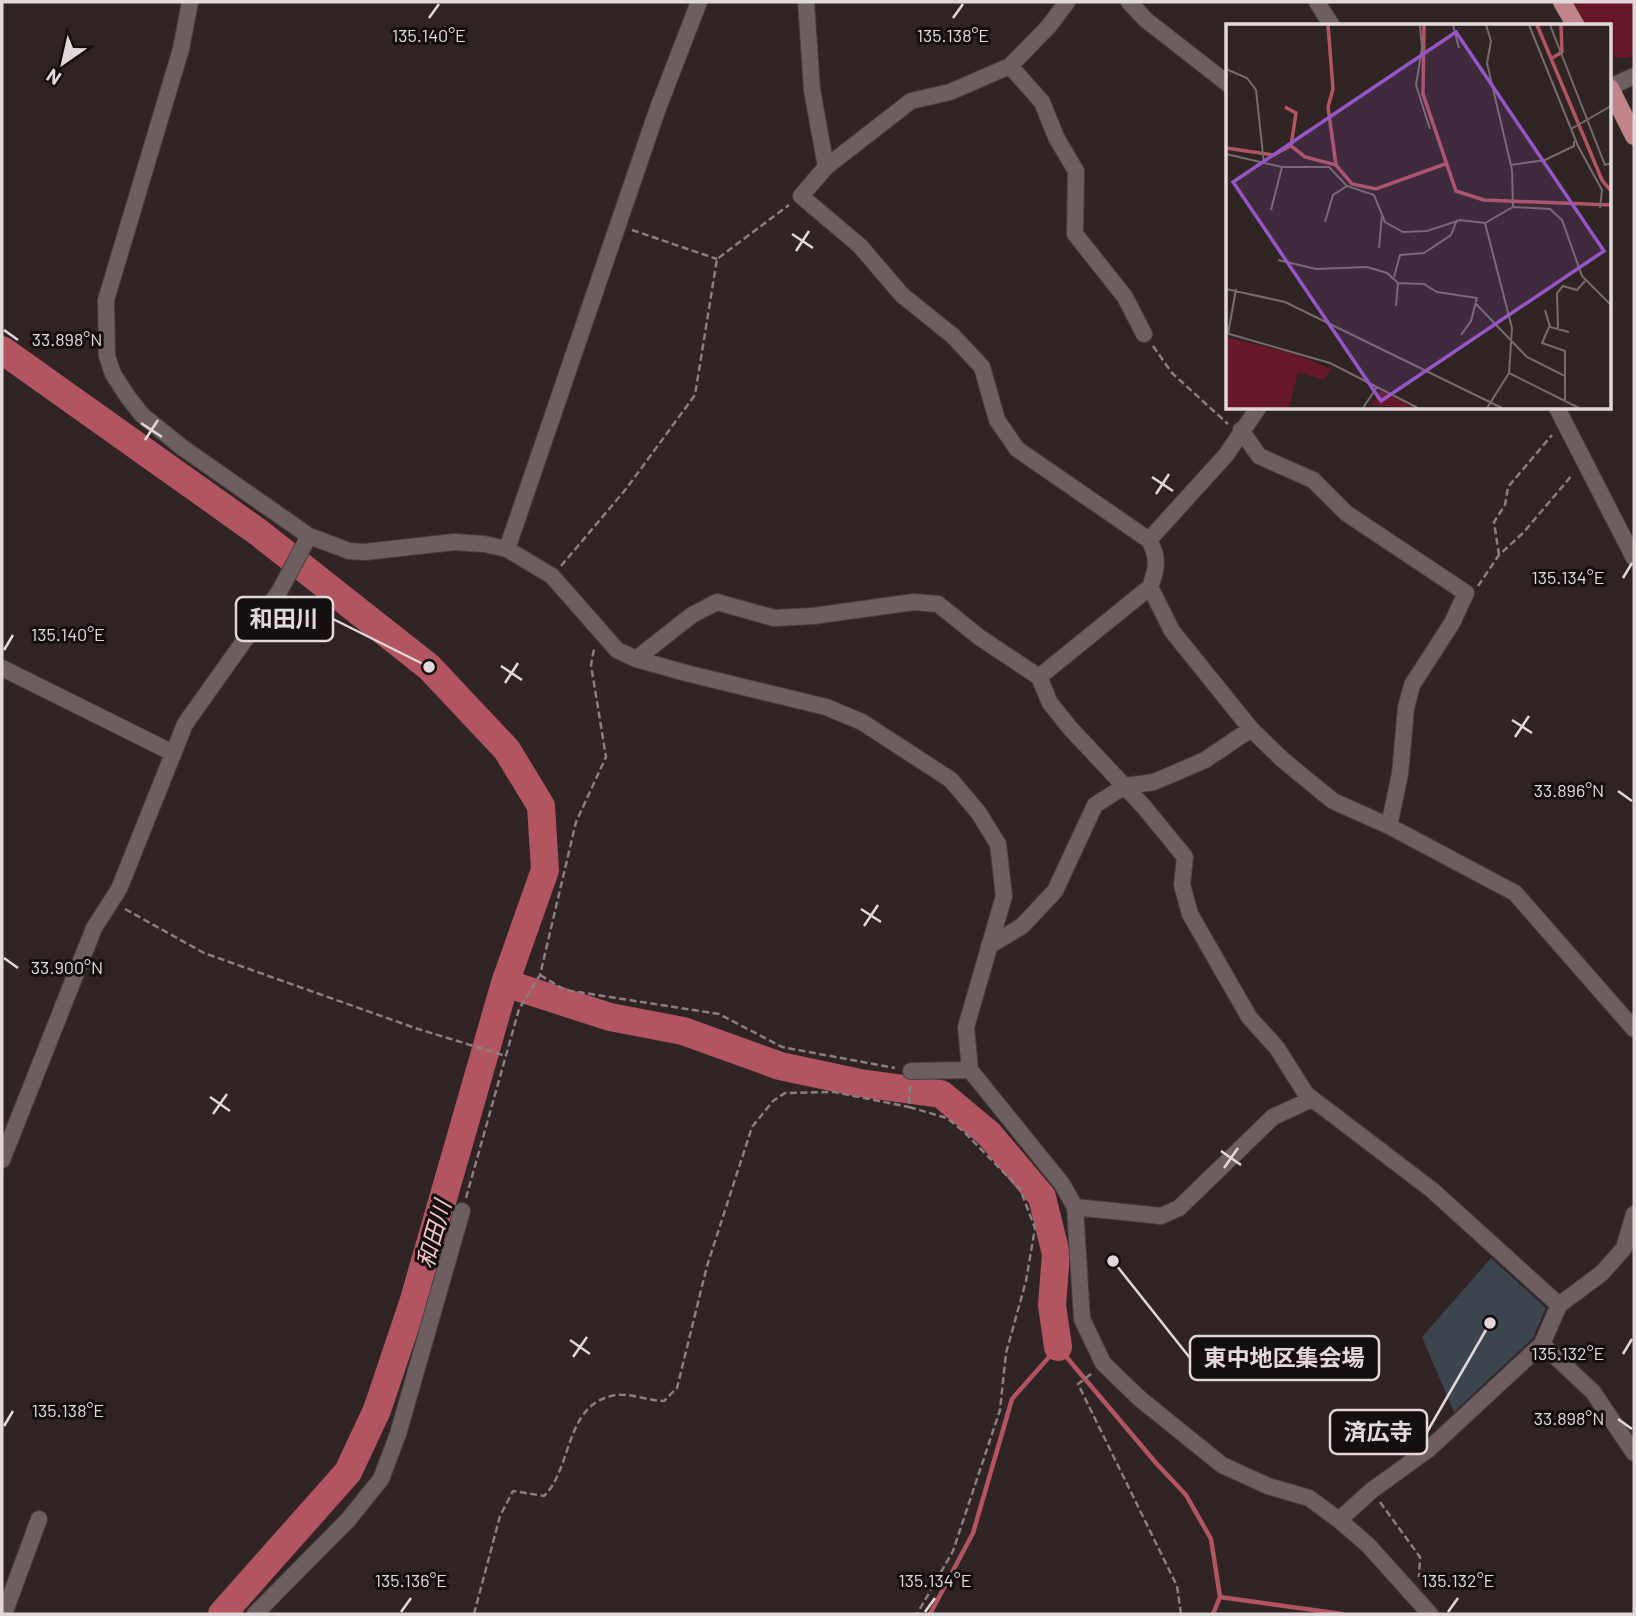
<svg xmlns="http://www.w3.org/2000/svg" width="1636" height="1616" font-family="Barlow,'Noto Sans JP',sans-serif">
	<style>
		.green { fill: #671728 }
		.lines { fill: none; stroke-linecap: round; stroke-linejoin: round }
		.stream { stroke: #b25561; stroke-width: 4.5 }
		.river { stroke: #b25561; stroke-width: 28 }
		.building { fill: #3c444d }
		.minor-casing { stroke: #483e3f; stroke-width: 18 }
		.major-casing { stroke: #483e3f; stroke-width: 19 }
		.path { stroke: #8a7f80; stroke-width: 2.5; stroke-dasharray: 7 3.5; stroke-linecap: butt }
		.minor { stroke: #6d5e5f; stroke-width: 16 }
		.major { stroke: #c0848a; stroke-width: 18 }
		.ticks { fill: none; stroke: #e2d9da; stroke-width: 2.5 }
		.labels { text-anchor: middle; dominant-baseline: central; stroke-width: 6; stroke-linejoin: round; paint-order: stroke }
		.water-label { font-size: 23px; font-style: italic; fill: #f8c4c7; stroke: #140e0f }
		.inset-river { fill: none; stroke: #b25561; stroke-width: 3.5 }
		.inset-road { fill: none; stroke: #776c6d; stroke-width: 2 }
		.view { fill: #9557c6; fill-opacity: 0.15; stroke: #9557c6; stroke-width: 3.5 }
		.inset-edge { fill: none; stroke: #e2d9da; stroke-width: 3.5 }
		.ticks-label { font-size: 18px; text-anchor: middle; fill: #e2d9da; stroke: #140e0f; stroke-width: 6; stroke-linejoin: round; paint-order: stroke }
		.leader { fill: none; stroke: #e2d9da; stroke-width: 2.5 }
		.callout-dot { fill: #e2d9da; stroke: #140e0f; stroke-width: 2.5 }
		.callout { fill: #140e0f; stroke: #e2d9da; stroke-width: 2.5 }
		.callout-label { font-size: 23px; text-anchor: middle; font-weight: bold; fill: #e2d9da }
	</style>
	<rect width="100%" height="100%" fill="#302324"/>
	<!-- green -->
	<path class="green" d="M1573,2H1634V54L1628,58L1610,56V26H1586Z"/>
	<g class="lines">
		<!-- stream -->
		<path class="stream" d="M1220,1597L1342,1614
			M930,1614L973,1533L1012,1399L1058,1347L1156,1463L1186,1495L1211,1539L1220,1597L1213,1614"/>
		<!-- river -->
		<path class="river" d="M2,350L258,532L429,667L507,750L541,806L545,870L505,983L413,1303L377,1410L348,1472L222,1614
			M505,983L610,1017L683,1031L780,1066L860,1083L941,1094L989,1134L1042,1197L1056,1254L1052,1305L1058,1347"/>
	</g>
	<!-- building -->
	<path class="building" d="M1491,1258L1546,1308L1533,1338L1454,1412L1422,1337Z"/>
	<g class="lines">
		<!-- minor casing -->
		<g class="minor-casing">
			<path id="minor" d="M190,2L181,49L106,300L107,356L113,374L128,397L142,415L183,448L309,536L349,551L365,552L454,542L484,544L507,549L552,576L617,650L636,659L686,673L826,707L862,722L951,780L978,812L998,844L1004,896L966,1027L970,1070L1062,1184L1075,1207L1082,1319L1103,1363L1139,1398L1222,1465L1268,1486L1309,1498L1339,1520L1368,1545L1430,1614
				M806,2L812,90L826,167
				M1129,2L1146,20L1228,84
				M1317,2L1332,26
				M1010,66L1042,102L1056,137L1076,171L1075,234L1125,297L1144,334
				M1610,87L1634,76
				M1557,408L1634,558
				M1241,430L1259,456L1313,480L1346,513L1466,593L1452,623L1412,685L1406,708L1400,774L1389,826
				M1149,540L1226,455L1258,408
				M507,549L658,108L699,2
				M1150,587L1172,631L1251,729L1283,760L1333,801L1389,826L1515,893L1634,1029
				M636,659L692,615L717,602L774,618L813,616L914,602L938,604L979,637L1039,677L1050,703L1070,728L1144,807L1185,857L1182,885L1190,914L1249,1017L1277,1048L1306,1094L1432,1190L1559,1305
				M2,668L173,753
				M1039,677L1150,587C1157,569 1159,558 1149,540L1017,449L997,420L982,367L953,336L902,295L860,246L801,196L826,167L911,101L950,92L1010,66L1049,26L1067,2
				M989,946L1022,926L1055,891L1095,805L1125,786L1154,782L1205,760L1251,729
				M911,1071L970,1070
				M2,1160L94,928L119,889L185,724L279,592L309,536
				M1075,1207L1161,1216L1179,1208L1273,1117L1312,1099
				M1542,1344L1593,1392L1634,1453
				M1339,1520L1371,1491L1429,1449L1542,1344L1559,1305L1602,1273L1624,1248L1634,1214
				M4,1614L39,1519
				M255,1614L348,1520L381,1479L398,1434L462,1211"/>
		</g>
		<!-- major casing -->
		<g class="major-casing">
			<path id="major" d="M1562,2L1576,26
				M1610,88L1634,136"/>
		</g>
		<!-- path -->
		<path class="path" d="M632,230L717,259
			M1153,346L1172,373L1228,424
			M1499,555L1494,522L1505,505L1508,487L1552,435
			M561,566L626,489L695,395L717,259L789,205
			M1478,586L1499,555L1523,533L1573,474
			M125,909L204,953L415,1028L506,1056
			M540,975L565,990L719,1014L782,1047L895,1068
			M910,1086L909,1107L947,1118L963,1131L1020,1189L1035,1228L1026,1281L1006,1353L1000,1410L953,1551L917,1614
			M466,1198L519,1009L540,975L576,822L606,757L591,665L594,649
			M1091,1374L1078,1384L1177,1586L1181,1614
			M1380,1502L1420,1557L1419,1577
			M474,1614L500,1516L513,1491L544,1496C573,1468 564,1403 616,1395C631,1393 649,1401 664,1401L677,1388L707,1266L752,1127L773,1101L785,1093L834,1092L909,1107"/>
		<!-- minor -->
		<use href="#minor" class="minor"/>
		<!-- major -->
		<use href="#major" class="major"/>
	</g>
	<!-- ticks -->
	<path class="ticks" d="M429,18L439,4M953,18L963,4M792,234L813,248M796,251L809,231M4,330L18,340M141,423L162,437M145,440L158,420M1152,477L1173,491M1156,494L1169,474M1623,578L1632,563M4,650L13,635M501,666L522,680M505,683L518,663M1512,720L1532,733M1515,737L1529,716M1618,791L1632,801M861,909L881,922M864,926L878,905M4,958L18,968M210,1097L230,1111M213,1114L227,1094M1221,1151L1241,1165M1224,1168L1238,1148M570,1340L590,1354M1623,1354L1632,1339M573,1357L587,1337M1618,1419L1632,1429M4,1426L13,1411M401,1612L411,1598M925,1612L935,1598M1448,1612L1458,1598"/>
	<g class="labels">
		<!-- water labels -->
		<g class="water-label">
			<text transform="translate(433 1234) rotate(-74)">和田川</text>
		</g>
	</g>
	<!-- overview -->
	<g transform="translate(1226 24)">
		<rect width="385" height="385" fill="#302324"/>
		<path d="M0,313L68,330L105,345L98,356L72,348L63,384H0ZM155,367L187,384L145,381Z" fill="#671728"/>
		<path class="inset-river" d="M198,1L197,70L230,167L258,176L385,181M311,1L376,156L385,167M326,34L336,28L335,1M59,83L70,89L65,122L79,133L110,141L102,83L107,65L102,1M0,124L48,131L64,122M110,141L126,160L150,165L219,140"/>
		<path class="inset-road" d="M194,1L196,24L190,61L204,105M227,1L233,24M260,1L265,17L261,39L286,146L287,183M303,1L352,122L376,166L374,184M324,1L379,141L385,139M0,45L21,54L30,66L38,140M345,105L385,82M0,130L56,143H103L121,162L148,171L159,198L177,208L201,207L234,196L259,199L287,183L324,185L336,196L356,252L385,281M285,141L319,136L348,122V117M45,186L56,143M99,198L107,171L121,162M259,199L286,304L283,349L261,384M153,224L156,191M52,236L90,245L141,243L161,249L172,259L198,260L211,268L251,274L245,297L235,311M168,253L174,231L198,229L225,211L231,196M0,265L59,278L276,384M250,280L301,333L339,352V377M170,282L172,259M319,286L324,303L343,308M323,303L316,319L339,327V352M332,305L331,269L337,262L351,266L359,257M0,309L104,339L192,384M2,310L10,265M283,349L353,384M137,384L151,363"/>
		<path class="view" d="M230,8L378,227L155,377L7,158Z"/>
		<rect width="385" height="385" class="inset-edge"/>
	</g>
	<g class="ticks-label">
		<text x="429" y="42">135.140°E</text>
		<text x="953" y="42">135.138°E</text>
		<text x="67" y="346">33.898°N</text>
		<text x="1568" y="584">135.134°E</text>
		<text x="68" y="641">135.140°E</text>
		<text x="1569" y="797">33.896°N</text>
		<text x="67" y="974">33.900°N</text>
		<text x="1568" y="1360">135.132°E</text>
		<text x="68" y="1417">135.138°E</text>
		<text x="1569" y="1425">33.898°N</text>
		<text x="411" y="1587">135.136°E</text>
		<text x="935" y="1587">135.134°E</text>
		<text x="1458" y="1587">135.132°E</text>
	</g>
	<!-- callouts -->
	<path class="leader" d="M429 667L333 619M1113 1261L1190 1358M1490 1323L1427 1432"/>
	<g class="callout-dot">
		<circle cx="429" cy="667" r="7"/>
		<circle cx="1113" cy="1261" r="7"/>
		<circle cx="1490" cy="1323" r="7"/>
	</g>
	<g class="callout">
		<rect x="236" y="597" width="97" height="44" rx="7"/>
		<rect x="1190" y="1336" width="189" height="44" rx="7"/>
		<rect x="1330" y="1410" width="97" height="44" rx="7"/>
	</g>
	<g class="callout-label">
		<text x="284" y="627">和田川</text>
		<text x="1284" y="1366">東中地区集会場</text>
		<text x="1378" y="1440">済広寺</text>
	</g>
	<!-- border -->
	<rect width="1636" height="1616" fill="none" stroke="#e2d9da" stroke-width="7"/>
	<!-- north arrow -->
	<g transform="translate(63 63) rotate(214)" stroke="#140e0f" stroke-width="5" paint-order="stroke">
	<path d="M0-5L12 26L0 18L-12 26Z" fill="#e2d9da"/>
	<text y="-10" font-size="19" font-weight="bold" text-anchor="middle" fill="#e2d9da">N</text>
	</g>
</svg>
